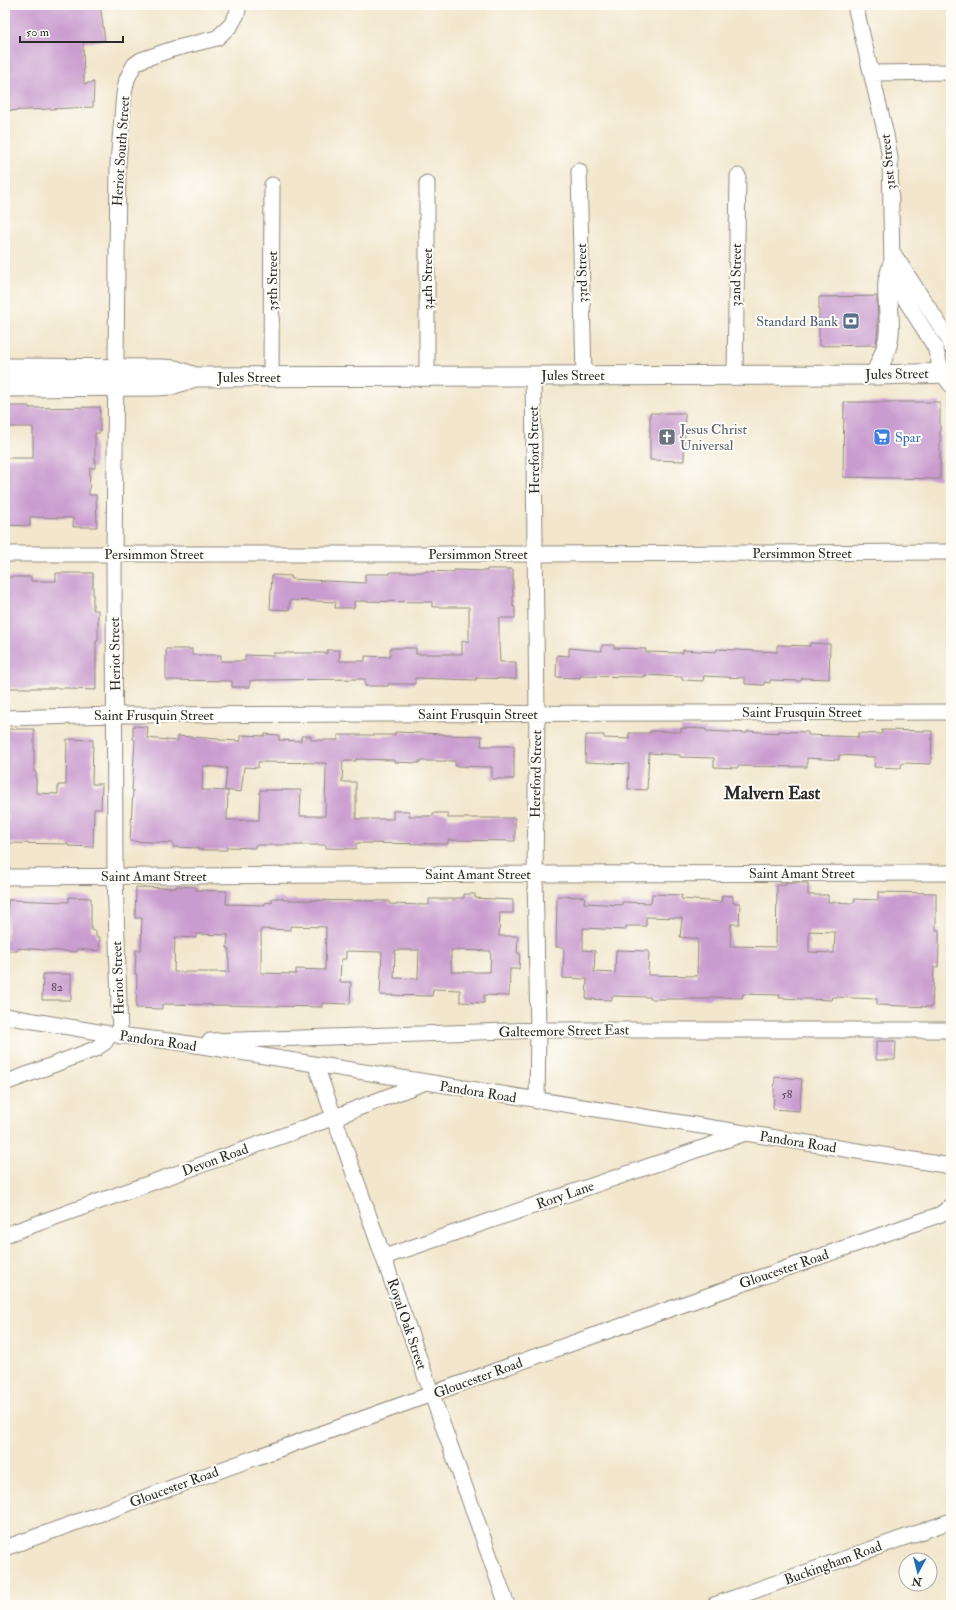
<svg xmlns="http://www.w3.org/2000/svg" width="956" height="1610" font-family="'IM FELL Double Pica',serif">
	<style>
		.building { fill: #c99ccf; fill-rule: evenodd }
		.lines { fill: none; stroke-linecap: round; stroke-linejoin: round }
		.minor-casing { stroke: #8e887c; stroke-width: 17 }
		.major-casing { stroke: #8e887c; stroke-width: 21 }
		.minor { stroke: #fff; stroke-width: 15 }
		.major { stroke: #fff; stroke-width: 19 }
		.labels { text-anchor: middle; dominant-baseline: central; stroke-width: 4; stroke-linejoin: round; paint-order: stroke }
		.number-label { font-size: 12px; fill: #524754 }
		.street-label { font-size: 14px; fill: #2b2b2b; stroke: #fdfcf7 }
		.service-label { font-size: 14px; fill: #4e5e75; stroke: #fdfcf7; text-anchor: end }
		.worship-label { font-size: 14px; fill: #5b616d; stroke: #fdfcf7; text-anchor: start }
		.shop-label { font-size: 14px; fill: #366cbe; stroke: #fdfcf7; text-anchor: start }
		.district-label { font-size: 18px; font-weight: bold; fill: #2b2b2b; stroke: #fdfcf7 }
	</style>
	<rect width="100%" height="100%" fill="#fdfcf7"/>
	<filter id="ink" filterUnits="userSpaceOnUse"><feTurbulence type="fractalNoise" baseFrequency=".025" numOctaves="2"/><feDisplacementMap in="SourceGraphic" scale="8" xChannelSelector="R" yChannelSelector="G"/><feConvolveMatrix kernelMatrix="1 2 1 2 8 2 1 2 1" color-interpolation-filters="sRGB"/></filter>
	<filter id="wash" filterUnits="userSpaceOnUse"><feTurbulence type="fractalNoise" baseFrequency=".012" numOctaves="4" result="noise"/><feDisplacementMap in="SourceGraphic" scale="16" xChannelSelector="R" yChannelSelector="G"/><feGaussianBlur stdDeviation="0.9" result="paint"/><feColorMatrix in="noise" values="0 0 0 0 0 0 0 0 0 0 0 0 0 0 0 0 0 1.4 0 .05"/><feComposite in="paint" operator="in"/></filter>
	<g filter="url(#wash)">
		<rect width="100%" height="100%" fill="#f2e6cc"/>
		<g id="blocks">
			<!-- building -->
			<path class="building" d="M5,5H100L105,40L83,43L84,84L94,82L93,107L5,111Z
				M877,296L878,327L876,345L819,346V297Z
				M844,402H940V479L843,477Z
				M5,406H29V408L100,407V433H95V468H90L89,495H96L97,527H73V518L30,517V526L5,525V458H33V427H5Z
				M650,413H685L684,461L650,460Z
				M487,569H513V607H515V618H499V644L500,662H516V679L476,678V680L415,678V684H388V686H365V679L258,680L250,681V687H232V681L166,680V649H192V655H221V661H245V655L273,656V653H327V650H340L339,661H365V656L390,657V648H416V654H462V641H469V607H432V602L354,601V608H335L336,602L290,600L289,610L270,609L272,575L291,576V579L365,583V574H390V572H425V571L454,572V570L487,571Z
				M56,573H93V610H98V641H96V690L70,689V688H5V577H31V581H56Z
				M810,643L830,644L829,679L802,678L801,681L770,680V683L764,682V685L745,684V678L704,676L703,681L682,680V677L645,675V677L580,676V678L556,677L557,655L569,656V648L602,651V645H614V648L646,649L645,652L683,653V650L716,652L717,649L777,652V645L810,646Z
				M133,726L148,727L147,738L178,741V736L219,739V740L241,741V735L265,736V734L279,735V740L301,741V736H311V740H338V735H395V732L444,734V735L482,736L481,746H514V779H492V767L455,766V761H419V763L394,762V760L356,759V761H343L342,782H356V819H393V811H409V816H433V813H448V818H515V841L448,840V844L356,843V849L326,848V845H255V848L227,847V850H198V848L173,847V843L130,841L133,790H132L135,740L133,739ZM258,762L326,763L325,816H300L301,790H260L259,820H227L228,791L202,790L203,766L227,768L225,790L241,792L244,767L258,768Z
				M681,728L706,729V731L747,733V731L779,733V731L808,732V735L858,737V733L882,734V730L932,731L931,764L902,763L901,768L874,767L875,757L839,755V760L807,758V767L738,766L737,768L714,767V758L680,757V755L649,753L647,790L628,789L629,764L585,762L586,735H604V738L629,739V733H650V731L681,732Z
				M5,729H34V772H36V793L58,794V785H66L67,739L93,740L92,784H102L101,809H94L93,847L68,846V844L7,843L8,813H5Z
				M786,883H808V895H828V902L854,903V899L878,900V892L936,893V930H939V947L938,967H934L932,1007L877,1005V999L832,997L831,1000L779,998L780,995L743,994L742,998L710,997V999H650V997L612,996V1000L586,999L587,979L563,978L564,947H556L557,896L585,897L584,903L622,905V902L651,903L652,894L682,895L681,899L721,902L722,895L733,896V903H740L739,924H731L730,946L776,947L777,885H786ZM646,917L682,918L680,937L698,939L697,976L648,975L649,951L616,950L615,973L594,972L595,951L583,950V928L626,930V926H646ZM809,931L835,932L834,953L809,952Z
				M176,886L196,887V890L227,891L226,904L265,905V902L272,903V898H283V900L389,901V904L429,905V899H455V898H464V894H475V898L513,900V913H500L499,936H518L517,953H520L519,969H510L509,996L484,995V1003L460,1002V990L433,989L432,996L380,995L382,952L346,951V959H341L340,982H351L350,1004L322,1003V1007L162,1004V1009L136,1008L137,974H135L136,950H141L142,918H135L136,887L176,888ZM290,926L326,927L325,970L296,969V974L261,973V929L290,930ZM196,934L228,935L227,948H229V972H174L175,937L196,938ZM395,950H419L418,979L394,978ZM451,950L491,951L490,972H451Z
				M69,897L91,898V930L96,931V937H100L99,951L77,949L76,952L17,948V951H5V939H7L8,900L69,902Z
				M43,974H71V1000H42Z
				M876,1041H896L895,1060H876Z
				M775,1077L802,1079L799,1111L773,1109Z"/>
		</g>
	</g>
	<g filter="url(#ink)">
		<use href="#blocks" fill-opacity="0" stroke="#8e887c" stroke-width="1"/>
		<g class="lines">
			<!-- minor casing -->
			<g class="minor-casing">
				<path id="minor" d="M855,5L886,135L890,158L892,266L895,279L900,291L935,347L942,373L951,385
					M871,73L951,72
					M579,171L584,375
					M893,253L948,338L951,347
					M735,374L738,176
					M427,375V183
					M533,375L537,713L535,874L538,1030L537,1101
					M271,377L272,185
					M5,554H536L951,552
					M5,718L116,715L951,712
					M5,877L535,874L951,873
					M5,1016L110,1034L177,1042L951,1166
					M120,1036L115,876L114,553L118,163L124,94L127,79L134,65L141,60L173,49L217,38L231,25L237,14L239,5
					M210,1041L538,1030H951
					M316,1066L432,1395L507,1605
					M5,1083L95,1049L105,1042L110,1034
					M5,1235L335,1117L423,1083
					M384,1257L743,1134
					M5,1548L570,1344L933,1217L941,1214L951,1206
					M714,1605L951,1521"/>
			</g>
			<!-- major casing -->
			<g class="major-casing">
				<path id="major" d="M5,368L162,369L175,370L195,377
					M875,375C881,362 888,348 889,334C891,316 886,298 888,281C889,276 891,271 892,266
					M5,387L158,386L171,385L195,377L875,375L951,373"/>
			</g>
			<!-- minor -->
			<use href="#minor" class="minor"/>
			<!-- major -->
			<use href="#major" class="major"/>
		</g>
	</g>
	<!-- icons -->
	<defs>
		<g id="bank-square" transform="scale(0.9)"><rect x="-9" y="-9" width="18" height="18" rx="4" fill="#5c6f8a" stroke="#fdfcf7"/><path d="M-6-4H6V4H-6ZM0-2.3a2.3 2.3 0 1 0 0 4.6a2.3 2.3 0 1 0 0-4.6Z" fill="#fff"/></g>
		<g id="church-square" transform="scale(0.9)"><rect x="-9" y="-9" width="18" height="18" rx="4" fill="#6b7280" stroke="#fdfcf7"/><path d="M-1.2-6h2.4v3.5h3.3v2.4h-3.3V6h-2.4V-.1h-3.3v-2.4h3.3Z" fill="#fff"/></g>
		<g id="supermarket-square" transform="scale(0.9)"><rect x="-9" y="-9" width="18" height="18" rx="4" fill="#3f7fe0" stroke="#fdfcf7"/><path d="M-6-5.5h2.5l.6 2H6L4.5 2H-2.5L-4.4-4H-6ZM-1.5 3.2a1.3 1.3 0 1 0 .1 0ZM3 3.2a1.3 1.3 0 1 0 .1 0Z" fill="#fff"/></g>
	</defs>
	<g fill-rule="evenodd">
		<use href="#bank-square" x="851" y="321"/>
		<use href="#church-square" x="667" y="437"/>
		<use href="#supermarket-square" x="882" y="437"/>
	</g>
	<g class="labels">
		<!-- number labels -->
		<g class="number-label">
			<text x="57" y="987">82</text>
			<text x="787" y="1094">58</text>
		</g>
		<!-- street labels -->
		<g class="street-label">
			<text transform="translate(121 151) rotate(-86)">Heriot South Street</text>
			<text transform="translate(888 162) rotate(-96)">31st Street</text>
			<text transform="translate(582 273) rotate(-91)">33rd Street</text>
			<text transform="translate(736 275) rotate(-89)">32nd Street</text>
			<text transform="translate(427 279) rotate(-90)">34th Street</text>
			<text transform="translate(272 281) rotate(-90)">35th Street</text>
			<text transform="translate(897 374) rotate(-1)">Jules Street</text>
			<text x="573" y="375">Jules Street</text>
			<text x="249" y="377">Jules Street</text>
			<text transform="translate(534 450) rotate(-91)">Hereford Street</text>
			<text x="802" y="553">Persimmon Street</text>
			<text x="154" y="554">Persimmon Street</text>
			<text x="478" y="554">Persimmon Street</text>
			<text transform="translate(115 654) rotate(-91)">Heriot Street</text>
			<text x="802" y="712">Saint Frusquin Street</text>
			<text x="478" y="714">Saint Frusquin Street</text>
			<text x="154" y="715">Saint Frusquin Street</text>
			<text transform="translate(536 774) rotate(-89)">Hereford Street</text>
			<text x="802" y="873">Saint Amant Street</text>
			<text x="478" y="874">Saint Amant Street</text>
			<text x="154" y="876">Saint Amant Street</text>
			<text transform="translate(118 978) rotate(-92)">Heriot Street</text>
			<text transform="translate(564 1031) rotate(-1)">Galteemore Street East</text>
			<text transform="translate(158 1041) rotate(8)">Pandora Road</text>
			<text transform="translate(478 1092) rotate(9)">Pandora Road</text>
			<text transform="translate(798 1142) rotate(9)">Pandora Road</text>
			<text transform="translate(215 1160) rotate(-20)">Devon Road</text>
			<text transform="translate(565 1195) rotate(-19)">Rory Lane</text>
			<text transform="translate(784 1269) rotate(-19)">Gloucester Road</text>
			<text transform="translate(407 1324) rotate(71)">Royal Oak Street</text>
			<text transform="translate(478 1378) rotate(-20)">Gloucester Road</text>
			<text transform="translate(174 1487) rotate(-20)">Gloucester Road</text>
			<text transform="translate(833 1563) rotate(-20)">Buckingham Road</text>
		</g>
		<!-- service labels -->
		<g class="service-label">
			<text x="838" y="321">Standard Bank</text>
		</g>
		<!-- worship labels -->
		<g class="worship-label">
			<text x="680" y="429">Jesus Christ<tspan x="680" dy="16">Universal</tspan></text>
		</g>
		<!-- shop labels -->
		<g class="shop-label">
			<text x="895" y="437">Spar</text>
		</g>
		<!-- district labels -->
		<g class="district-label">
			<text x="772" y="793">Malvern East</text>
		</g>
	</g>
	<!-- margin -->
	<rect width="956" height="1610" fill="none" stroke="#fdfcf7" stroke-width="20"/>
	<!-- north arrow -->
	<g transform="translate(918 1572) rotate(187)"><circle r="19" fill="#fdfcf7" stroke="#a9a8a5"/>
	<path d="M0-3L7 15L0 10L-7 15Z" fill="#1f6fb2"/>
	<text y="-6" font-size="11" font-weight="bold" text-anchor="middle" fill="#2b2b2b">N</text>
	</g>
	<!-- scale -->
	<path d="M20 36v6h103v-6" fill="none" stroke="#2b2b2b" stroke-width="2"/>
	<text x="26" y="36" font-size="12" fill="#2b2b2b" stroke="#fdfcf7" stroke-width="3" paint-order="stroke">50 m</text>
</svg>
